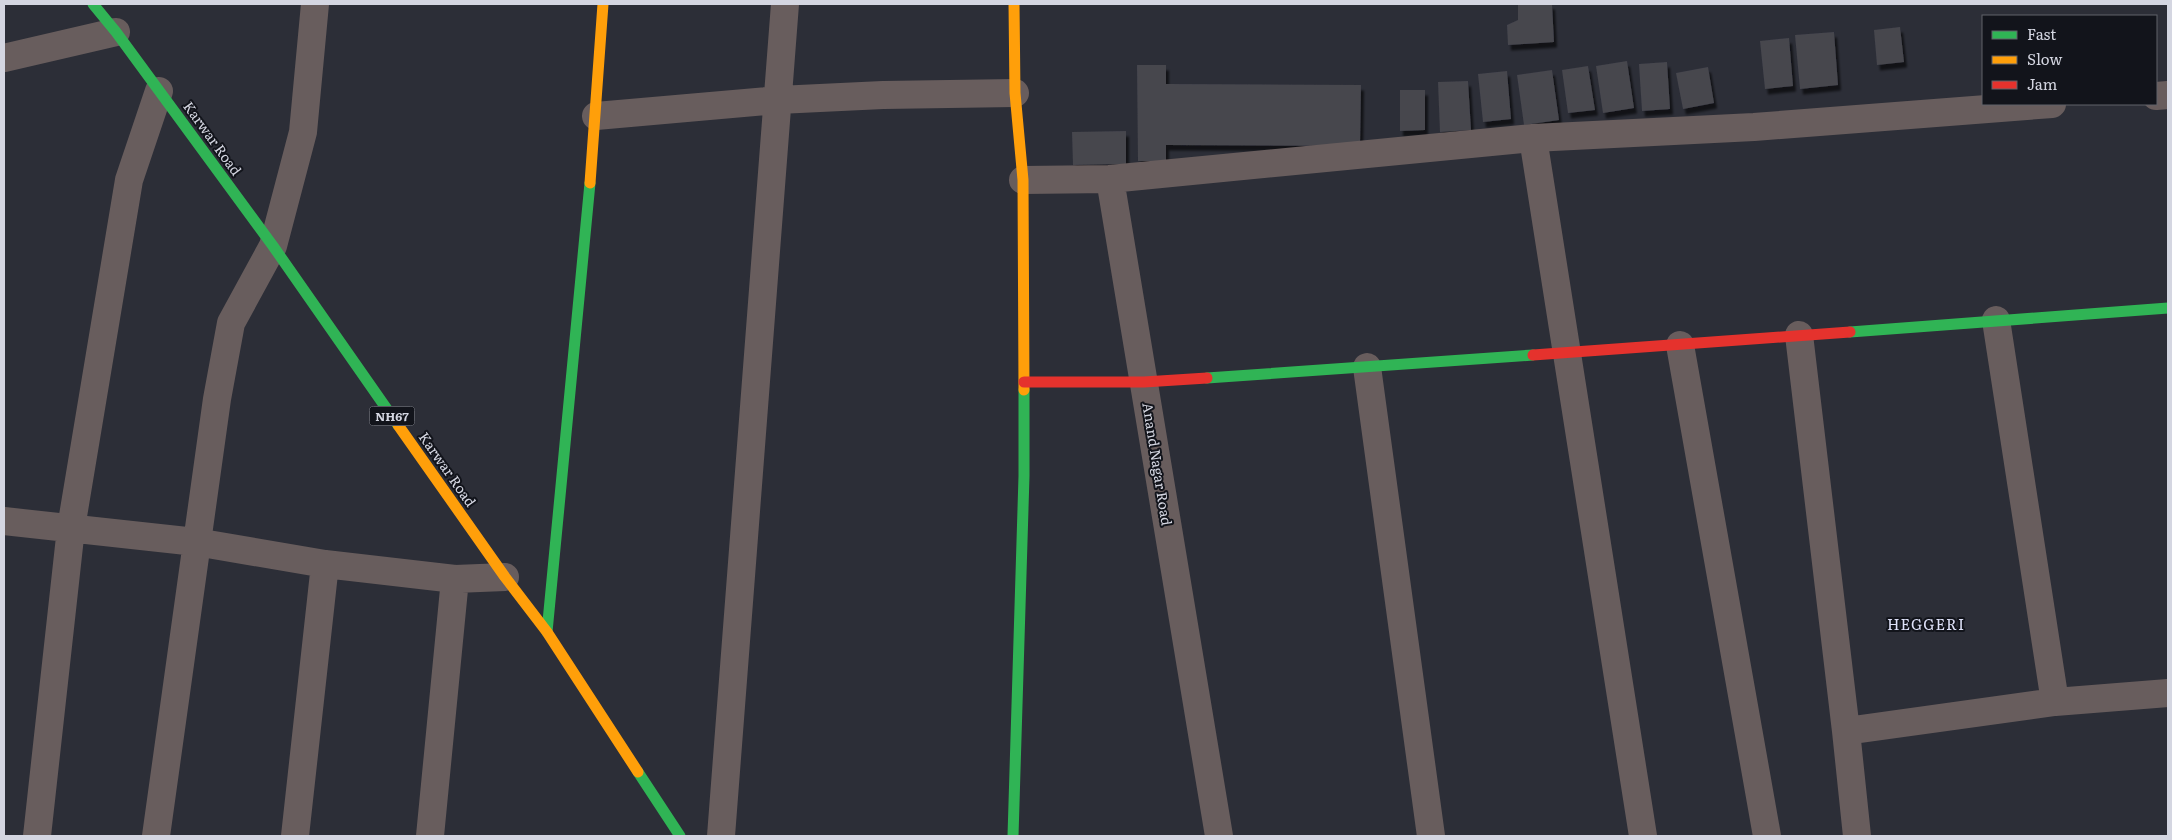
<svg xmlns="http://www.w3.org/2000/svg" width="2172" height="840" font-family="Literata,serif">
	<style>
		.building { fill: #46464e; filter: url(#shadow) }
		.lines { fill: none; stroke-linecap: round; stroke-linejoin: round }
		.street { stroke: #685d5d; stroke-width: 28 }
		.fast { stroke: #30b455; stroke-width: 11 }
		.slow { stroke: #ff9f0a; stroke-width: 11 }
		.jam { stroke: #e5322d; stroke-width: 11 }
		.labels { text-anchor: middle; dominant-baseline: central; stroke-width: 4; stroke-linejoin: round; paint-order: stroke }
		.shield { fill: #12141b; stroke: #9a9ca6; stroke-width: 1 }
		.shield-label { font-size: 12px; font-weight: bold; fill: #d4d6e1 }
		.street-label { font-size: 14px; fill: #d4d6e1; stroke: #12141b }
		.neighbourhood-label { font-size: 15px; letter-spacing: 1px; fill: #dfe2f9; stroke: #12141b }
	</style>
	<defs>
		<filter id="shadow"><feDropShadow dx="3" dy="5.5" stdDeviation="1" flood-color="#0009"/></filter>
	</defs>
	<rect width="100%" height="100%" fill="#2c2e37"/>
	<!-- building -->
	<path class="building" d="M1518,4H1552L1554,42L1508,45L1507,25L1518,20Z
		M1900,27L1904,62L1877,65L1874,30Z
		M1834,32L1838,85L1800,89L1795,35Z
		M1789,38L1793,86L1765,89L1760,41Z
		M1627,61L1634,108L1603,113L1596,66Z
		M1667,62L1670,109L1642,111L1639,64Z
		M1137,65H1166V84L1361,85L1360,146L1166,145V161H1138Z
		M1588,66L1595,110L1568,113L1562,70Z
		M1708,67L1714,103L1683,109L1676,73Z
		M1552,70L1559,120L1524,125L1517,75Z
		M1507,71L1511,119L1483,122L1478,74Z
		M1468,81L1471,130L1440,132L1438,82Z
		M1400,90H1425V130L1400,131Z
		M1126,131V164L1073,165L1072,132Z"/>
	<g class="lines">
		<!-- street -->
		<path class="street" d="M4,58L116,32
			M2156,96L2168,95
			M596,116L778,100L883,95L1015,93
			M1533,138L1643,836
			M1110,179L1533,138L1754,127L2052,104
			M1023,180L1110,179L1219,836
			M1799,335L1846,731L1857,836
			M1680,345L1767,836
			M1367,367L1431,836
			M4,521L196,542L325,564L455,579L505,577
			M2055,702L2168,693
			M1846,731L2055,702L1996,320
			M37,836L71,528L129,180L159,91
			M156,836L217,399L231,323L273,246L303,132L315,4
			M295,836L325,564
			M430,836L455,579
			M721,836L785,4"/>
		<!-- fast -->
		<path class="fast" d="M93,4L116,32L273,246L398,425
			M1850,332L2168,308
			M1207,378L1533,355
			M547,632L590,183
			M638,772L680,836
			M1013,836L1024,476V390"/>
		<!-- slow -->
		<path class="slow" d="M1014,4L1015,93L1023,180L1024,390
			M590,183L603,4
			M398,425L505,577L547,632L638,772"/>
		<!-- jam -->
		<path class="jam" d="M1533,355L1850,332
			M1024,382H1144L1207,378"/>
	</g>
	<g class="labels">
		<!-- shield labels -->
		<rect class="shield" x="369.5" y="406.5" width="45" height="19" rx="4"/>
		<g class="shield-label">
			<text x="392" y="416">NH67</text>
		</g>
		<!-- street labels -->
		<g class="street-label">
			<text transform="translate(213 138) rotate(54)">Karwar Road</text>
			<text transform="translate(1158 464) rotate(81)">Anand Nagar Road</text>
			<text transform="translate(448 469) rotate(55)">Karwar Road</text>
		</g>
		<!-- neighbourhood labels -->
		<g class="neighbourhood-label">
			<text x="1926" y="623">HEGGERI</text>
		</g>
	</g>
	<!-- border -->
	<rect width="2172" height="840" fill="none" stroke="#d4d6e1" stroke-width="10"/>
	<!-- legend -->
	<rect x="1982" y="15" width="175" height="90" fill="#12141b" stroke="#60626a"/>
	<rect x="1992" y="31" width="25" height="8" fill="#30b455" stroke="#60626a"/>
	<text x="2027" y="40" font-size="15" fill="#d4d6e1">Fast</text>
	<rect x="1992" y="56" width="25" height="8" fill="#ff9f0a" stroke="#60626a"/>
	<text x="2027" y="65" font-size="15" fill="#d4d6e1">Slow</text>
	<rect x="1992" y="81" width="25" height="8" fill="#e5322d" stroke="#60626a"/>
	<text x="2027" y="90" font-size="15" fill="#d4d6e1">Jam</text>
</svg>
